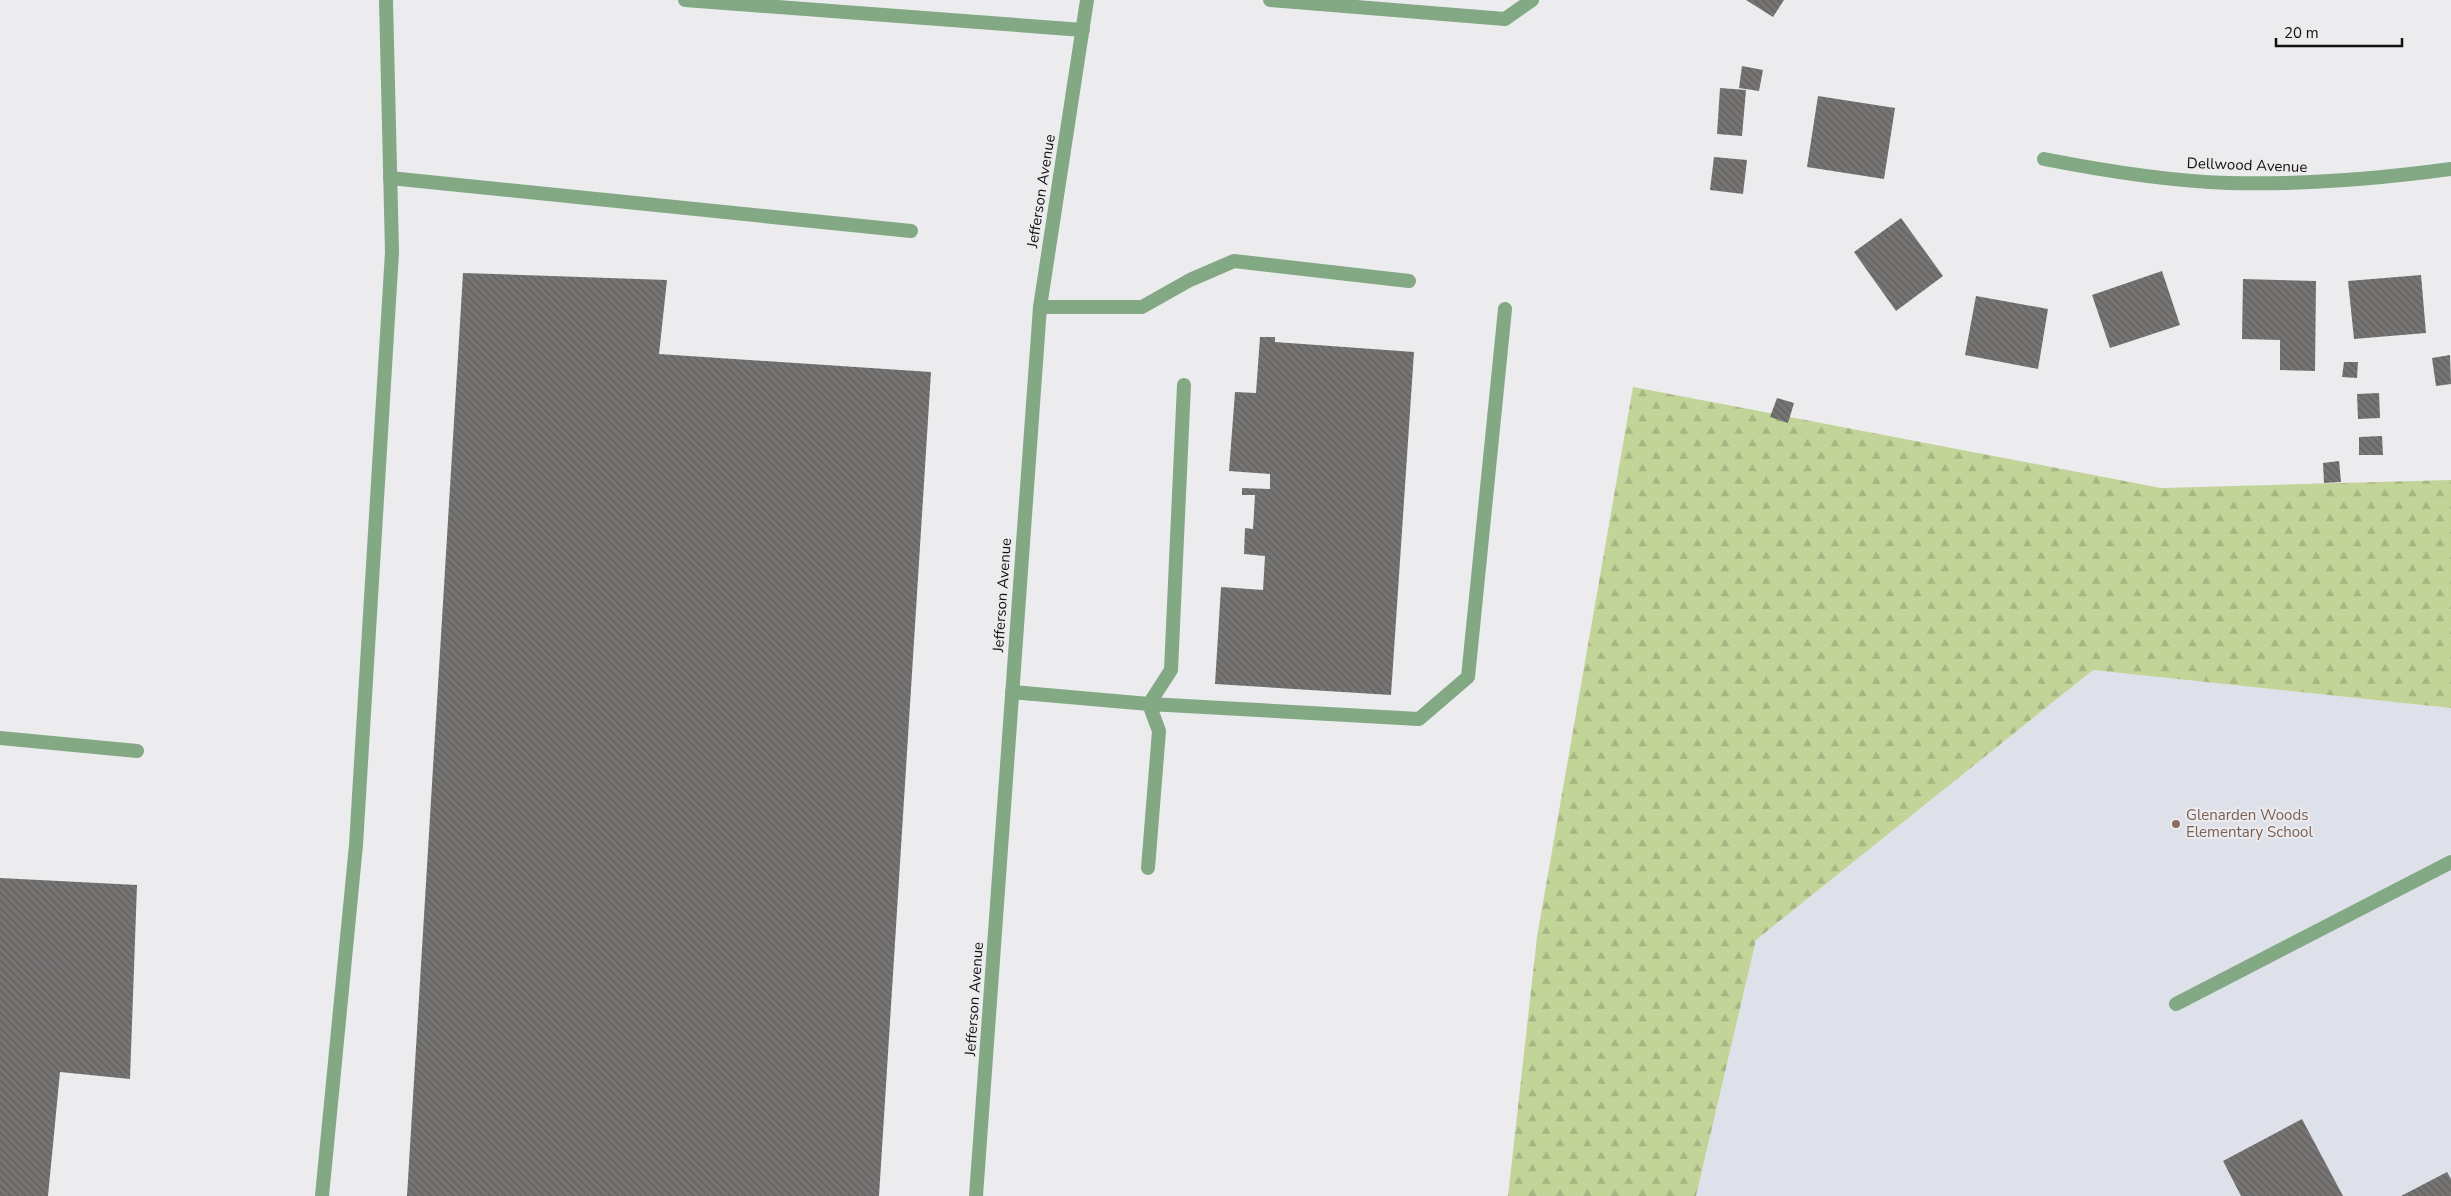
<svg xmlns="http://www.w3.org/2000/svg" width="2451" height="1196" font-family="'Nunito Sans',sans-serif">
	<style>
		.built { fill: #dee1ea }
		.forest { fill: url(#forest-firs) }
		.building { fill: url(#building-back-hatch) }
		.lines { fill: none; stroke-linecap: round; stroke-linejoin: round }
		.service { stroke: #82a884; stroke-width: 14 }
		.minor { stroke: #82a884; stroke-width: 14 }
		.education-dot { fill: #8d6e63; stroke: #ececee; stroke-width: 2 }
		.labels { text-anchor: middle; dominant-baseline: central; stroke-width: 4; stroke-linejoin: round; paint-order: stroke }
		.street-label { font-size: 15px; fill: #101011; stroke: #ececee }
		.education-label { font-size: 15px; fill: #785e54; stroke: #ececee; text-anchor: start }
	</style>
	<defs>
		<pattern id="forest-firs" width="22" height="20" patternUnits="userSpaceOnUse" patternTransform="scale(1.25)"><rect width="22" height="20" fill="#c3d498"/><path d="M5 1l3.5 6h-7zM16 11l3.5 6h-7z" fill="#a6b582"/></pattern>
		<pattern id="building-back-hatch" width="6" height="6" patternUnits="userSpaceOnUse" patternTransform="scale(1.25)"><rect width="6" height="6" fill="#777574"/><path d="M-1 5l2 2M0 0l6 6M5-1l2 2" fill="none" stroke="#605f5e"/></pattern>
	</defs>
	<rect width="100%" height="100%" fill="#ececee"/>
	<!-- built -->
	<path class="built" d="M2093,670L2451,708V1196H1696L1756,940Z"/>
	<!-- forest -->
	<path class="forest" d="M1633,387L2161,488L2451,480V708L2093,670L1756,940L1696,1196H1508L1537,937Z"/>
	<!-- building -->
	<path class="building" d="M1746,0H1784L1773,17Z
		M1742,66L1763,70L1759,91L1739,88Z
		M1720,88L1746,90L1742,136L1717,134Z
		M1818,96L1895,108L1884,179L1807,167Z
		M1714,157L1747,160L1743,194L1710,190Z
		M1901,218L1943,276L1896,311L1854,252Z
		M2162,271L2180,325L2110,348L2092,295Z
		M463,273L667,280L659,354L931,372L879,1196H407Z
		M2421,275L2426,333L2354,339L2348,281Z
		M2243,279L2316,281L2315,371L2280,370V340L2242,339Z
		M1976,296L2048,309L2038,369L1965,355Z
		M1260,337H1275V342L1414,352L1391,695L1215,684L1221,587L1263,590L1265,556L1244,554L1245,528L1253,529L1255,495H1242V488L1270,489V474L1229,471L1235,392L1256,393Z
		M2450,355L2451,384L2436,386L2432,358Z
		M2344,362H2358L2357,378L2342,377Z
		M2379,393L2380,418L2358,419L2357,394Z
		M1777,398L1794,403L1788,423L1770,417Z
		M2382,436L2383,455H2359V437Z
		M2339,461L2341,482L2324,483L2323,463Z
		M0,878L137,885L130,1079L60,1072L48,1196H0Z
		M2302,1119L2343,1196H2241L2223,1161Z
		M2447,1172L2451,1179V1196H2401Z"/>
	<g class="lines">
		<!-- service -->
		<path class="service" d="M1270,0L1505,19L1532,0
			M390,178L911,231
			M1040,307H1142L1190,280L1234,261L1409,281
			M1184,385L1171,670L1149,704L1419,719L1468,677L1505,309
			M1012,692L1149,704L1159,731L1148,868
			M0,738L137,751
			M2176,1004L2451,862"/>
		<!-- minor -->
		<path class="minor" d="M685,0L1083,30
			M2044,159C2105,171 2166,181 2228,183C2303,185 2377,179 2451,169
			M322,1196L356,845L392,252L386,0
			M976,1196L1040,307L1087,0"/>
	</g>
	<!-- markers -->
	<circle class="education-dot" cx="2176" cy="824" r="5"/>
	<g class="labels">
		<!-- street labels -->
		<g class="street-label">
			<text transform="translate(2247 165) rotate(2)">Dellwood Avenue</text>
			<text transform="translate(1041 191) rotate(-81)">Jefferson Avenue</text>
			<text transform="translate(1002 595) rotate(-86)">Jefferson Avenue</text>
			<text transform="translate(974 999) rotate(-86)">Jefferson Avenue</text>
		</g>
		<!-- education labels -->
		<g class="education-label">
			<text x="2186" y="815">Glenarden Woods<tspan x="2186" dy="17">Elementary School</tspan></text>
		</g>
	</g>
	<!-- scale -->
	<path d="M2276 38v8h126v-8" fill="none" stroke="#101011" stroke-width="2.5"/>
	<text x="2284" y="38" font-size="15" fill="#101011" stroke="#ececee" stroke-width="4" paint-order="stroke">20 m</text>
</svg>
